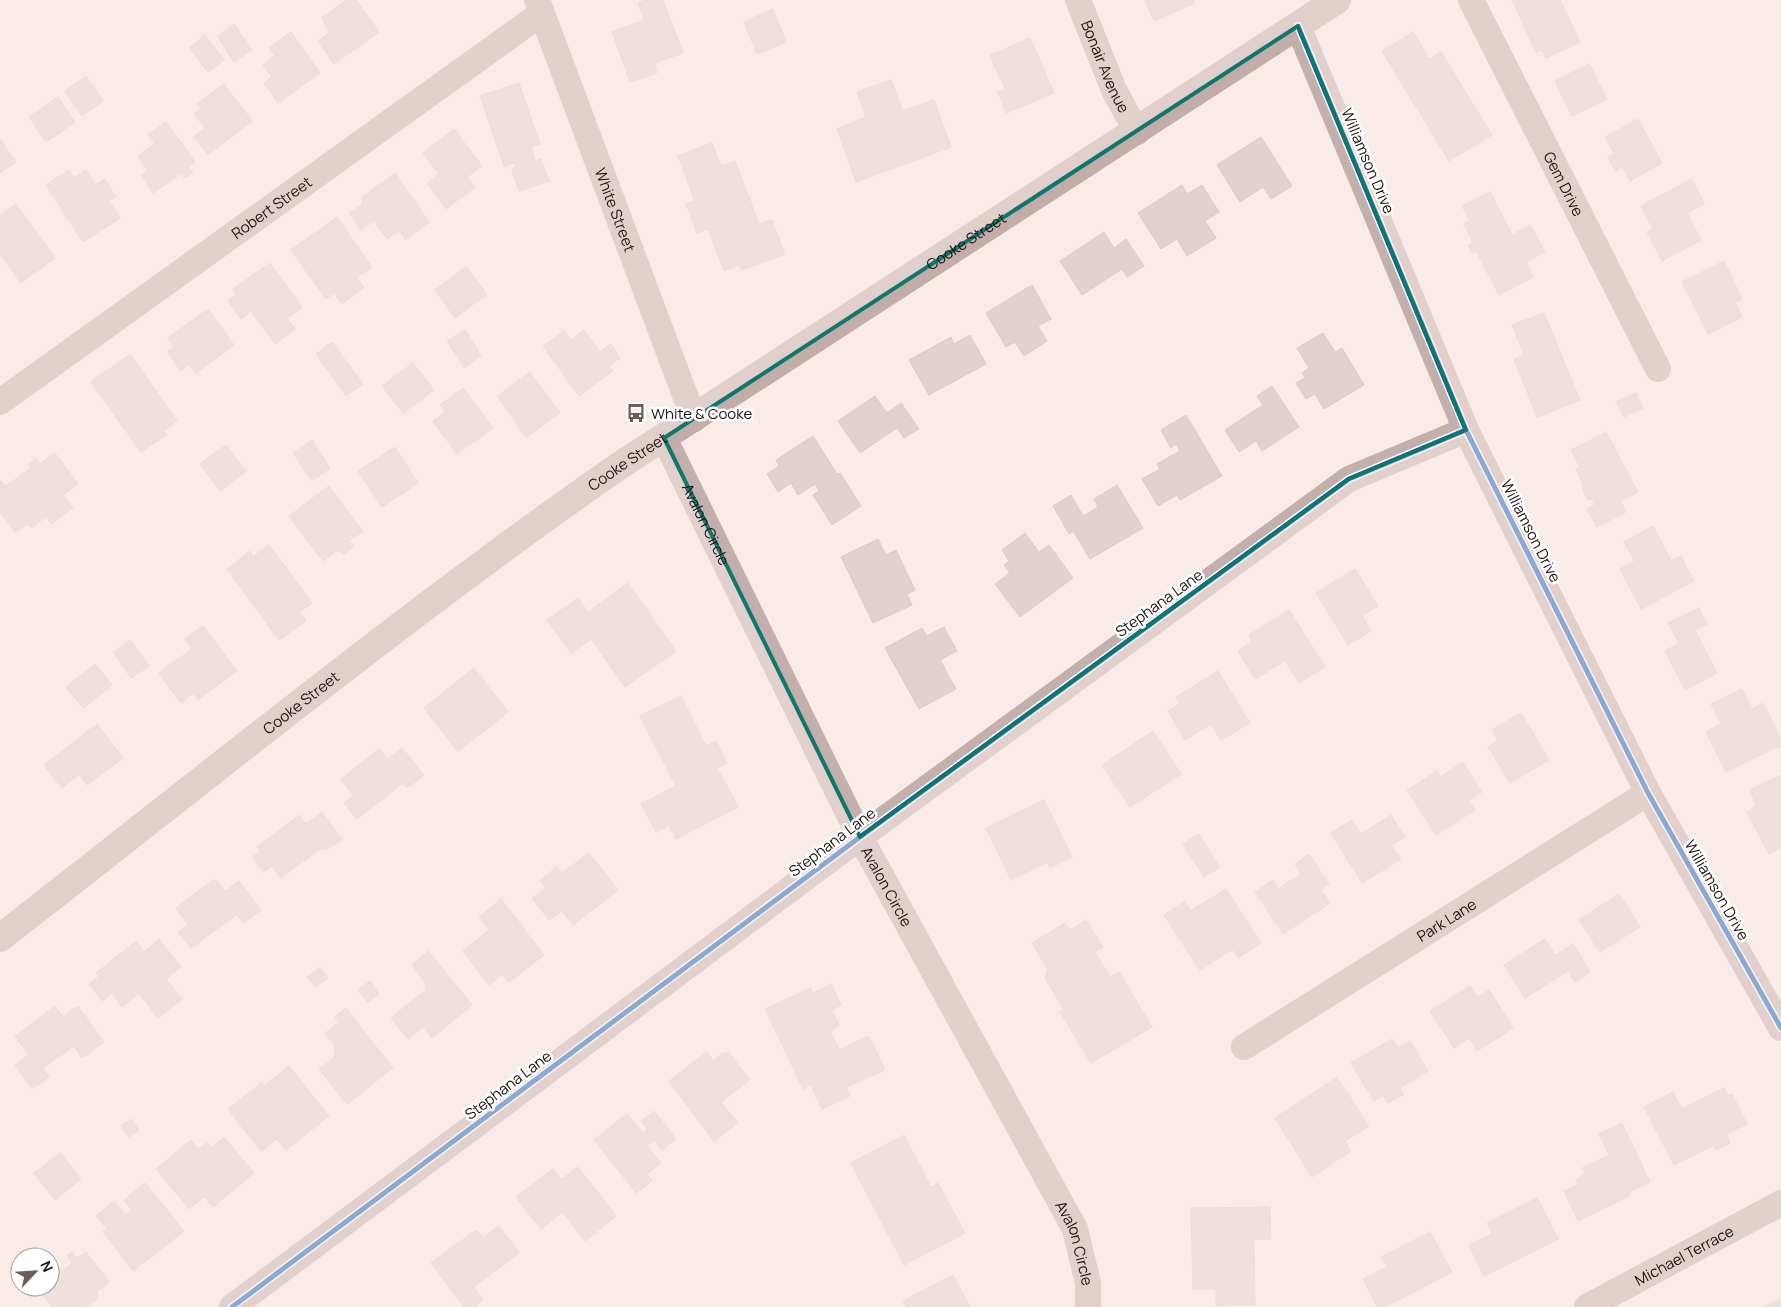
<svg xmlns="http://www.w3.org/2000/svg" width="1781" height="1307" font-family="Manrope,sans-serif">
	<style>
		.building { fill: #e0d2cf; stroke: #d9ccc9 }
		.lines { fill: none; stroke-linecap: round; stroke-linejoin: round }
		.street { stroke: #c3afab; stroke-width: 26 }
		.secondary { stroke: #c2ada8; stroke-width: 28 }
		.cycleway-casing { stroke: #fff; stroke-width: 8 }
		.cycleway { stroke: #0057b8; stroke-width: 5 }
		.marked { fill: none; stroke: #0f766e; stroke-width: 4; stroke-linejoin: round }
		.labels { text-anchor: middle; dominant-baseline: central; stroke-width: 5; stroke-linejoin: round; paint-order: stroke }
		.street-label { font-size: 15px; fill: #1d100e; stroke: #fff }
		.poi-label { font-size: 15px; fill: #1d100e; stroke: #fff; text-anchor: start }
	</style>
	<rect width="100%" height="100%" fill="#f9ebe8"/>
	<!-- building -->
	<path class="building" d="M347,0H356L379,32L334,64L318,41L330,32L321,18Z
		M645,0H663L683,53L654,63L657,73L630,82L612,32L644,20L638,3Z
		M1145,0H1193L1195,3L1154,21Z
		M1512,0H1560L1580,42L1546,58L1542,50L1536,52Z
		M773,9L786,42L757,54L744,22Z
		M234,24L252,50L234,62L217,36Z
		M291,32L320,73L278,103L264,83L272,77L263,65L275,56L269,48Z
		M1413,32L1429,59L1441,52L1492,135L1449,161L1382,51Z
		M205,35L224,60L208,72L189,48Z
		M1030,38L1054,93L1006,113L998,92L1005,89L990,55Z
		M1589,64L1607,99L1572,116L1555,81Z
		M86,76L103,101L82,116L65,91Z
		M891,80L903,111L934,100L951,147L856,182L837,129L866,117L857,92Z
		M519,83L540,144L531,147L535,161L541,159L549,181L519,191L512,170L518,162L504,166L480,96Z
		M224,84L252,121L208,155L194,137L205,128L194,114L201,109L197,104Z
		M58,97L75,122L46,142L29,117Z
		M1638,119L1662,163L1630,181L1622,167L1616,171L1608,157L1614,154L1605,137Z
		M166,122L195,162L188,167L193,173L185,178L182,173L153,193L141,175L148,170L138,156L155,144L148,135Z
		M454,129L482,166L467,177L475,187L446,209L427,183L439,174L423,153Z
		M1261,137L1292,186L1271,199L1263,187L1240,202L1217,165Z
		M0,139L16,162L0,173Z
		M712,143L721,166L735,161L759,224L772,220L785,254L742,270L739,265L724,271L708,229L697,233L686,204L695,201L678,156Z
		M69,170L74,178L86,170L95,185L105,179L116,197L109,201L120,218L83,242L46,185Z
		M395,173L429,222L405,240L399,230L387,239L374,221L361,230L349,213L362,205V197Z
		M1692,179L1704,204L1687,213L1701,240L1662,261L1647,232L1653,229L1641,206Z
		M1182,185L1187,194L1202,185L1219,212L1205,221L1216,238L1187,256L1177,239L1161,249L1138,213Z
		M1490,192L1512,235L1530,225L1545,252L1526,262L1533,277L1499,295L1476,251L1472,253L1468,245L1473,243L1464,224L1470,221L1462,206Z
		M16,204L55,258L21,283L0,254V215Z
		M337,217L372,267L357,277L364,287L342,304L334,293L326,299L291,250Z
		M1104,232L1114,248L1126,239L1144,266L1127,277L1122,269L1082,295L1060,261Z
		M1724,261L1742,299L1735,302L1742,317L1708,334L1682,282Z
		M270,263L302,308L287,318L295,329L275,344L251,311L241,319L228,301L237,294L233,289Z
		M466,267L487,294L455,318L435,290Z
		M1032,285L1051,319L1038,326L1047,341L1024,356L1015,342L1006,347L986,313Z
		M208,309L234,345L196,373L189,364L181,371L167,352L174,347L168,338Z
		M1544,313L1580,400L1537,417L1514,359L1524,355L1512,325Z
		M465,330L481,356L464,368L447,341Z
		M584,330L600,352L611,344L620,358L609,366L613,371L579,396L543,346L564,331L571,340Z
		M1323,333L1335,352L1342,348L1364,385L1324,409L1315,394L1306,399L1296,383L1305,378L1302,373L1309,368L1297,348Z
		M970,335L986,364L929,395L909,360L951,337L954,344Z
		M332,342L363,384L346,396L316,354Z
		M130,354L177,421L163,431L166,435L141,452L91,382Z
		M413,363L434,390L403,413L382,386Z
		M530,372L560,413L526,437L497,396Z
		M1272,386L1299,427L1262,451L1256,441L1239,452L1225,430L1263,405L1257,396Z
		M463,388L493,428L457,454L433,421L446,412L440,405Z
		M1636,393L1643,408L1624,417L1616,402Z
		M875,396L887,413L901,403L919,429L904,438L897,428L860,453L838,421Z
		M1186,415L1222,476L1180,500L1177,495L1158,506L1142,479L1160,469L1157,464L1180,451L1176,444L1171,448L1161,430Z
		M1606,432L1638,492L1620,501L1626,512L1597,527L1587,509L1595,505L1592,499L1588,500L1583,491V484L1576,469L1580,467L1571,450Z
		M813,436L837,474L840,473L861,506L832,525L813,495L819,491L815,484L798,495L791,483L778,492L767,474L779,466L776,460Z
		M312,440L330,468L312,481L293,453Z
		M226,445L246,471L220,491L200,464Z
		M395,447L418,483L382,507L358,471Z
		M55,453L78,484L63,495L73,508L51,524L46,517L32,527L27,524L15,532L0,512V480L6,486L31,468L28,465L36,459L40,464Z
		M1117,485L1143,528L1090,559L1073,531L1069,534L1053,506L1071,495L1083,516L1098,507L1094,499Z
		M329,486L363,531L349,541L354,546L343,555L338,550L323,561L289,516Z
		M1653,526L1671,561L1681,556L1694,581L1641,609L1620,569L1635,561L1624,542Z
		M1025,533L1039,552L1049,545L1073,578L1020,617L995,584L1010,573L1004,565L1009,561L1002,550Z
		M878,539L886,555L896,550L915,590L907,594L912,605L873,623L841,557Z
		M269,545L312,603L300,612L306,621L279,640L227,569L250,551L253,557Z
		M1355,569L1378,606L1362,616L1371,631L1348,645L1316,593Z
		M628,583L676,651L625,687L591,639L571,653L547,620L578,598L588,612Z
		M1699,608L1707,624L1695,630L1717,673L1685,690L1665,651L1679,643L1668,623Z
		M1289,610L1325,667L1299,683L1285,661L1255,679L1238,651L1252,642L1249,635Z
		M203,626L237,671L198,700L193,693L181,703L159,673L192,649L185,639Z
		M944,627L957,651L940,660L956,689L919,709L885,648L922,628L927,636Z
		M130,640L149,666L131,678L113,652Z
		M95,664L112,685L83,708L66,687Z
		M474,668L508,712L458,752L424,708Z
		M1218,671L1250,723L1221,740L1211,724L1185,740L1168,711L1180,704L1176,697Z
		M1742,689L1752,709L1763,703L1781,739V745L1726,772L1706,732L1721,724L1711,704Z
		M681,696L706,746L716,741L727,763L717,768L738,807L676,839L669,825L656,832L641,804L676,786L640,716Z
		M1521,713L1549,760L1510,783L1488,747L1498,741L1492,730Z
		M97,724L123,758L87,785L79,774L62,788L44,765Z
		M1153,731L1181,774L1130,807L1102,765Z
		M402,748L424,775L407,788L403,783L357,819L344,803L353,795L341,779L379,749L388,759Z
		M1463,762L1482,792L1469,800L1475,810L1436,835L1407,790L1437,771L1440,777Z
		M1781,775V847L1769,854L1747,812L1757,806L1750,790Z
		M1044,800L1072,857L1050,868L1047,862L1011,880L986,828Z
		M322,812L342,839L328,849H320L281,878L272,866L263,872L253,857L260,851L257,847L299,815L306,824Z
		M1391,815L1405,837L1391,845L1401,859L1362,883L1331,833L1352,820L1361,834Z
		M1199,834L1220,867L1204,877L1183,844Z
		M589,853L618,890L573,925L562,911L549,920L532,898L546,888L540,880L557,867L562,873Z
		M1309,854L1329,884L1321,890L1330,903L1283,934L1255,892L1273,880L1278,889L1301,874L1295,864Z
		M213,880H216L226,891L239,881L261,910L243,923L237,914L191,948L178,932L188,925L176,908Z
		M1226,889L1261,943L1238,958L1233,949L1200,970L1164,915L1185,901L1190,911Z
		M1619,894L1640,927L1600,952L1579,920Z
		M501,899L544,955L509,982L502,974L489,985L463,951L489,930L479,917Z
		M1086,920L1103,947L1095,952L1110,977L1119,972L1152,1027L1091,1063L1060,1012L1064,1010L1045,978L1048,970L1032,943L1065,923L1070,930Z
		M159,939L181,967L166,979L182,999L158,1018L139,993L122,1007L112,993L102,1001L89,984L99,977L96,973L136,941L144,952Z
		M1545,939L1555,955L1573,944L1590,972L1575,982L1568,971L1525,998L1504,965Z
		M428,951L472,1005L432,1038L423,1027L408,1039L391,1018L426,990L425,982L412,965Z
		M320,967L328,978L316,987L307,977Z
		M370,981L379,994L368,1002L358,990Z
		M831,984L841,1005L832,1010L839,1026L830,1031L839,1050L869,1036L885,1070L846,1087L850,1096L822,1109L811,1085L803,1089L765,1009L811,988L813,993Z
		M1470,986L1477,997L1489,990L1513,1028L1477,1051L1469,1038L1454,1048L1430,1011Z
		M55,1006L63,1017L78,1006L104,1042L82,1058L74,1046L43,1068L49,1077L32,1089L15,1065L29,1055L15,1036Z
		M346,1008L393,1068L347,1104L319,1069L334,1058L335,1046L325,1033L339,1022L335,1017Z
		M1392,1039L1398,1048L1410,1041L1428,1071L1400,1088L1404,1094L1388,1103L1383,1095L1374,1101L1351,1063Z
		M707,1052L713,1061L723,1053H729L750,1080L721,1102L738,1123L714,1141L669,1081Z
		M289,1066L329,1116L286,1150L277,1139L261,1151L228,1109L261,1083L264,1086Z
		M1337,1077L1369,1126L1345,1141L1351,1151L1312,1177L1275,1118Z
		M1724,1088L1728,1096L1732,1094L1747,1124L1726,1134L1730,1143L1716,1150L1714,1145L1674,1165L1644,1107L1673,1092L1682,1109Z
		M654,1111L676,1139L662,1150L654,1140L647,1146L661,1163L647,1174L652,1181L636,1193L594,1140L627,1114L643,1134L648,1129L641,1121Z
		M131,1119L139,1130L129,1137L121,1126Z
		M1622,1123L1650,1182L1631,1191L1629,1196L1578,1221L1564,1191L1578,1185L1576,1179L1586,1174L1582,1168L1609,1155L1599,1134Z
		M904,1135L931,1187L938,1183L965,1233L904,1265L851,1163Z
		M224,1137L254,1173L213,1207L204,1197L189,1209L156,1169L191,1140L198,1149L207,1143L211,1148Z
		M61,1153L81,1179L55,1200L34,1173Z
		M578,1167L616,1216L585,1241L563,1212L541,1229L516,1197L553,1169L562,1179Z
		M145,1183L184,1231L133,1271L103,1232L107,1229L96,1216L114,1201L125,1215L132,1210L124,1200Z
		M1537,1198L1558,1239L1484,1276L1469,1245L1492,1234L1487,1223Z
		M1270,1207L1271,1239H1254L1255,1305L1216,1306V1289H1193L1191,1208Z
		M499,1226L519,1253L474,1287L483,1300L474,1307H464L431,1263L476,1230L483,1238Z
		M1430,1232L1452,1272L1385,1307H1377L1363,1279L1387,1267L1381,1257Z
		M72,1252L77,1258L86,1252L109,1282L97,1291L98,1298L86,1307H52L37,1287H50V1262L53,1259L62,1271L72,1263L67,1256Z
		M953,1275L970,1307H906L903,1301Z
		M1781,1299V1307H1764Z"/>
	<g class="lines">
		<!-- street -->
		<g class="street">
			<path id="s1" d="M537,0L694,419"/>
			<path id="s2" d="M1078,0L1114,90L1137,132"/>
			<path id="s3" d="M1471,0L1658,369"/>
			<path d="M1298,26L1466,430L1648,793L1781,1028"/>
			<path id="s4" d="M0,402L542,13"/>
			<path id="s5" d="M664,438L860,837L1075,1229L1088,1283V1307"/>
			<path id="s6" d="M1244,1047L1648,793"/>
			<path d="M232,1307L860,837L1349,479L1466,430"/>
			<path id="s7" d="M1587,1307L1781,1203"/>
		</g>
		<!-- secondary -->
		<path class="secondary" id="s8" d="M0,938C205,779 406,614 619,466L1337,0"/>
		<!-- cycleway casing -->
		<g class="cycleway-casing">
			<path id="cycleway" d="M1298,26L1466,430L1648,793L1781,1028
				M232,1307L860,837L1349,479L1466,430"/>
		</g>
		<!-- cycleway -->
		<use href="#cycleway" class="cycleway"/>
	</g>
	<!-- marked area -->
	<path d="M0 0H1781V1307H0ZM1298,26L1466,430L1349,479L860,837L664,438Z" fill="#f9ebe8" fill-opacity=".55" fill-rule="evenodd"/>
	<path class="marked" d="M1298,26L1466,430L1349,479L860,837L664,438Z"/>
	<!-- icons -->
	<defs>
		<g id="bus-bare" transform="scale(1.5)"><path d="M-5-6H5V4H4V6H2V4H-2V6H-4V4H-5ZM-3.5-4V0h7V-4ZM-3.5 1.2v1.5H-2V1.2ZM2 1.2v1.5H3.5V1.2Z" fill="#6a5d5a" stroke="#fff" stroke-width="2.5" paint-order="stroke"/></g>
	</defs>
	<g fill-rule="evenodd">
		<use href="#bus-bare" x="636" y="413"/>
	</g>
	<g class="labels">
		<!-- street labels -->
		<g class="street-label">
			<text stroke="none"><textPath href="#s2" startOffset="72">Bonair Avenue</textPath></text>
			<text transform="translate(1368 161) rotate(67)">Williamson Drive</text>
			<text stroke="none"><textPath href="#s3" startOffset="206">Gem Drive</textPath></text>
			<text stroke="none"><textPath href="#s4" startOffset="334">Robert Street</textPath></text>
			<text stroke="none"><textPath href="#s1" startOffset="224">White Street</textPath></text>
			<text stroke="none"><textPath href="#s8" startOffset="1192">Cooke Street</textPath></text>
			<text stroke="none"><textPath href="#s8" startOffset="788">Cooke Street</textPath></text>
			<text stroke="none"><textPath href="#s5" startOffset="96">Avalon Circle</textPath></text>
			<text transform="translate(1531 531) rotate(63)">Williamson Drive</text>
			<text transform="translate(1159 603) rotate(-36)">Stephana Lane</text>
			<text stroke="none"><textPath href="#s8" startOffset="382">Cooke Street</textPath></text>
			<text transform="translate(832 842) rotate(-37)">Stephana Lane</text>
			<text stroke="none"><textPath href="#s5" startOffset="501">Avalon Circle</textPath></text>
			<text transform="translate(1717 890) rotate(60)">Williamson Drive</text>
			<text stroke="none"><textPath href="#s6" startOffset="239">Park Lane</textPath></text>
			<text transform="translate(508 1085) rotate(-37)">Stephana Lane</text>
			<text stroke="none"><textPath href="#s5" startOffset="905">Avalon Circle</textPath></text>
			<text stroke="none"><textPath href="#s7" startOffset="110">Michael Terrace</textPath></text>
		</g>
		<!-- poi labels -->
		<g class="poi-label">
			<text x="651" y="413">White &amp; Cooke</text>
		</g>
	</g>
	<!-- north arrow -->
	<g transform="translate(35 1272) rotate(65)"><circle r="24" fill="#ffffff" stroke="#a59f9f"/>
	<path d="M0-4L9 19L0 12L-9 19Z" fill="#6a5d5a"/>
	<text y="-8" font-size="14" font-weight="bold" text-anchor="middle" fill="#1d100e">N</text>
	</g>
</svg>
